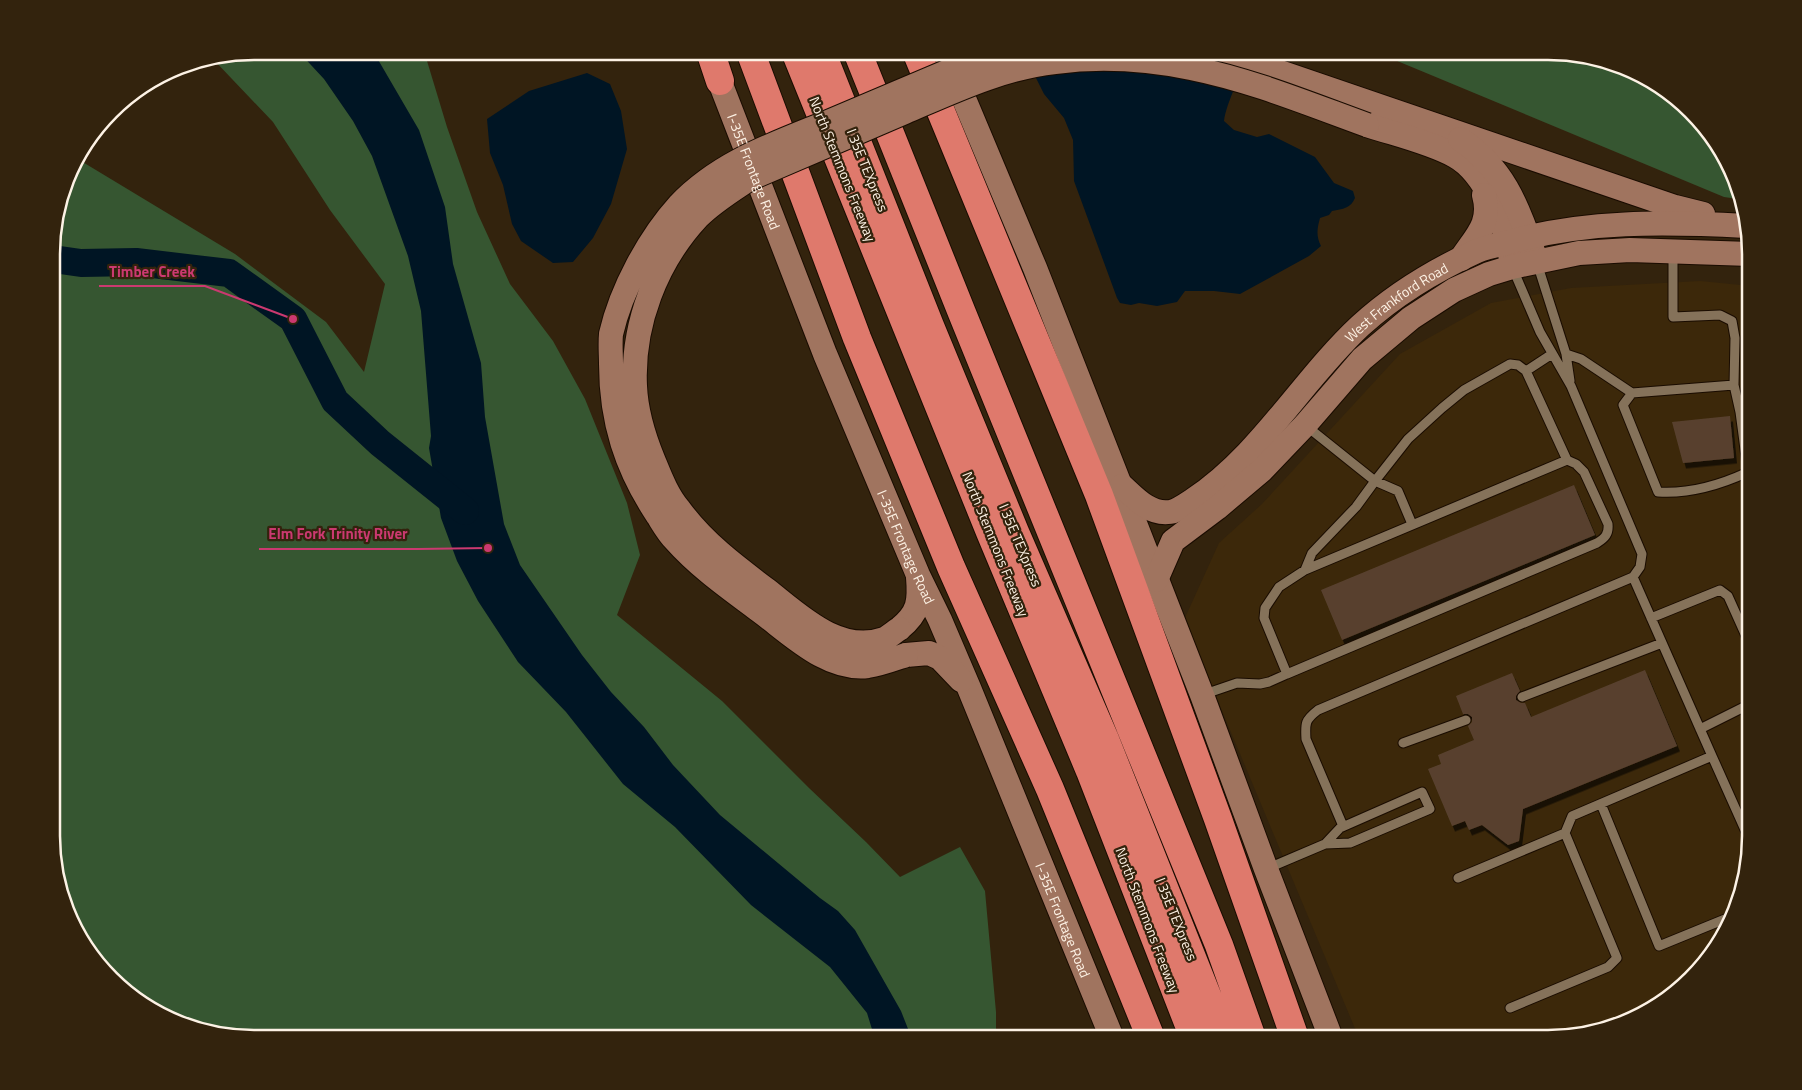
<svg xmlns="http://www.w3.org/2000/svg" width="1802" height="1090" font-family="'Titillium Web',sans-serif">
	<style>
		.built { fill: #3c280a }
		.green { fill: #365631 }
		.water { fill: #001524 }
		.lines { fill: none; stroke-linecap: round; stroke-linejoin: round }
		.river { stroke: #001524; stroke-width: 28 }
		.building { fill: #58412f; filter: url(#shadow) }
		.lane-casing { stroke: #1a0c00; stroke-width: 11 }
		.secondary-casing { stroke: #1a0c00; stroke-width: 26 }
		.highway-casing { stroke: #1a0c00; stroke-width: 30 }
		.lane { stroke: #85725a; stroke-width: 9 }
		.secondary { stroke: #a0745f; stroke-width: 24 }
		.highway { stroke: #df796c; stroke-width: 28 }
		.secondary-bridge-casing { stroke: #1a0c00; stroke-width: 26; stroke-linecap: butt }
		.secondary-bridge { stroke: #a0745f; stroke-width: 24 }
		.labels { text-anchor: middle; dominant-baseline: central; stroke-width: 4.5; stroke-linejoin: round; paint-order: stroke }
		.street-label { font-size: 14px; fill: #fdf2e5; stroke: #33230d }
		.rim { fill: none; stroke: #fdf2e5; stroke-width: 2.5 }
		.leader { fill: none; stroke: #cb3970; stroke-width: 2 }
		.callout-dot { fill: #cb3970; stroke: #33230d; stroke-width: 2 }
		.callout-label { font-size: 15px; text-anchor: middle; font-weight: bold; fill: #cb3970; stroke: #33230d; stroke-width: 4.5; stroke-linejoin: round; paint-order: stroke }
	</style>
	<defs>
		<filter id="shadow"><feDropShadow dx="3" dy="5.5" stdDeviation="0" flood-color="#0009"/></filter>
	</defs>
	<rect width="100%" height="100%" fill="#33230d"/>
	<!-- built -->
	<path class="built" d="M1700,281L1750,286V849L1723,938L1691,980L1650,1011L1561,1038H1359L1184,620L1219,543L1262,504L1400,354L1491,303L1571,288Z"/>
	<!-- green -->
	<path class="green" d="M254,51H424L447,127L477,212L510,284L553,341L585,399L627,503L640,555L617,615L722,701L809,788L866,842L900,877L960,847L985,891L996,1012V1039H254L201,1032L152,1011L85,948L53,862V228L72,164L75,160L81,161L235,254L326,322L364,372L385,284L330,210L273,122L213,59Z
		M1377,51H1548L1601,58L1650,79L1691,110L1723,152L1738,199L1724,197L1378,53Z"/>
	<!-- water -->
	<path class="water" d="M298,51H373L419,130L445,207L453,264L481,363L485,417L504,524L520,565L582,655L611,692L644,727L673,765L720,815L820,898L838,911L855,930L901,1011L912,1039H875L867,1013L830,967L751,905L675,827L623,784L566,712L518,662L478,601L457,561L441,518L429,448L431,436L421,311L408,256L372,156L353,121L324,79Z
		M1034,51H1257C1244,63 1226,104 1224,121L1234,130L1257,137L1269,134L1315,157L1334,183L1353,191L1355,198C1351,208 1343,209 1332,211L1329,215L1320,218C1317,229 1316,236 1321,246L1309,256L1240,294L1214,291H1185L1177,302L1157,306L1139,303L1131,305L1120,303L1117,298L1074,181L1073,140L1064,118L1044,94L1034,74Z
		M587,73L610,84L621,111L627,149L611,204L593,238L573,262L553,263L521,241L512,224L503,185L490,153L487,119L529,91Z"/>
	<g class="lines">
		<!-- river -->
		<path class="river" d="M53,259L81,263L136,262L229,273L293,319L335,401L380,443L465,511"/>
	</g>
	<!-- building -->
	<path class="building" d="M1730,416L1734,458L1683,463L1672,422Z
		M1574,485L1595,535L1342,640L1321,590Z
		M1645,670L1677,746L1523,809L1519,841L1508,845L1482,825L1469,830L1465,821L1452,826L1428,769L1441,764L1438,755L1474,740L1468,726L1472,722V717L1468,714H1463L1456,696L1512,673L1520,691L1516,696V700L1521,703H1525L1531,717Z"/>
	<g class="lines">
		<!-- lane casing -->
		<g class="lane-casing">
			<path id="lane" d="M1673,253V317L1720,315L1732,321L1735,338L1734,385L1632,393L1623,405L1658,492C1689,494 1720,485 1748,472L1740,412L1734,385
				M1537,263L1566,354L1570,381
				M1566,354L1581,359L1632,393
				M1305,425L1375,481L1408,439L1442,408L1464,390L1510,364L1518,365L1526,371L1552,354
				M1305,570L1567,460
				M1633,577L1712,756
				M1651,618L1720,590L1728,596L1750,645
				M1287,674L1597,543C1605,538 1609,534 1608,524L1584,472L1576,464L1567,460L1526,371
				M1202,695L1237,683L1260,684L1269,682L1287,674L1264,618L1265,608L1279,587L1305,570L1312,553L1356,507L1375,481L1398,491L1412,524
				M1522,697L1662,643
				M1700,729L1750,704
				M1403,743L1466,720
				M1422,792L1430,809L1350,843L1325,844L1340,828Z
				M1601,804L1659,946L1730,917
				M1343,826L1306,739C1305,723 1305,720 1318,710L1633,577L1640,567L1642,554L1571,386L1540,332L1513,269
				M1266,869L1325,844
				M1458,878L1565,833L1572,816L1712,756L1750,841
				M1510,1008L1608,967L1617,958L1565,833"/>
		</g>
		<!-- secondary casing -->
		<g class="secondary-casing">
			<g id="secondary">
				<path d="M944,51L1035,268L1120,485L1202,695L1266,869L1331,1038"/>
				<path d="M1213,51L1227,54L1675,207L1703,214"/>
				<path id="s1" d="M713,64L825,354L918,575L940,620L969,688L1112,1038"/>
				<path d="M1367,125C1394,134 1430,142 1455,156C1486,173 1505,225 1511,259"/>
				<path d="M1460,139C1503,168 1517,204 1533,251"/>
				<path d="M1461,259C1475,237 1492,224 1484,195"/>
				<path id="s2" d="M1122,486C1135,498 1150,515 1170,512C1177,511 1187,504 1193,500C1259,457 1303,379 1360,326C1394,295 1435,270 1477,251C1486,247 1497,245 1506,243C1584,220 1666,222 1746,226"/>
				<path d="M1156,580L1173,541L1217,508L1262,470L1305,425L1362,359L1411,318L1454,290L1489,274L1512,267L1579,253L1630,250L1750,254"/>
				<path d="M899,629C919,613 920,601 918,577"/>
				<path d="M906,655L929,653L940,658L961,680"/>
			</g>
		</g>
		<!-- highway casing -->
		<g class="highway-casing">
			<path id="highway" d="M710,51L720,81
				M750,51L857,338L951,567L1050,789L1151,1038
				M795,51L990,532L1090,771L1194,1038
				M821,51L930,326L1015,532L1104,737L1224,1038
				M857,51L962,313L1219,945L1252,1038
				M916,51L1099,495L1218,819L1295,1038"/>
		</g>
		<!-- lane -->
		<use href="#lane" class="lane"/>
		<!-- secondary -->
		<use href="#secondary" class="secondary"/>
		<!-- highway -->
		<use href="#highway" class="highway"/>
		<!-- secondary-bridge casing -->
		<g class="secondary-bridge-casing">
			<path id="secondary-bridge" d="M899,629C894,632 889,637 884,639C839,655 799,615 767,590C735,566 703,542 679,509C667,495 660,476 653,459C644,437 636,410 635,386C632,325 656,262 698,217C713,202 731,191 749,179C801,157 853,134 905,112C954,91 1002,68 1055,62C1100,56 1147,59 1191,68C1251,80 1309,104 1367,125
				M906,655C894,659 881,664 868,666C826,671 789,632 757,609C729,588 699,567 675,540C668,533 663,524 658,516C626,468 611,421 611,364C611,354 610,344 611,334C621,290 649,238 679,205C720,162 774,144 828,122C877,101 927,80 977,59L1006,51"/>
		</g>
		<!-- secondary-bridge -->
		<use href="#secondary-bridge" class="secondary-bridge"/>
	</g>
	<g class="labels">
		<!-- street labels -->
		<g class="street-label">
			<text transform="translate(843 169) rotate(68)">North Stemmons Freeway</text>
			<text transform="translate(868 170) rotate(68)">I 35E TEXpress</text>
			<text stroke="none"><textPath href="#s1" startOffset="115">I-35E Frontage Road</textPath></text>
			<text stroke="none"><textPath href="#s2" startOffset="368">West Frankford Road</textPath></text>
			<text transform="translate(996 544) rotate(68)">North Stemmons Freeway</text>
			<text transform="translate(1021 545) rotate(67)">I 35E TEXpress</text>
			<text stroke="none"><textPath href="#s1" startOffset="520">I-35E Frontage Road</textPath></text>
			<text stroke="none"><textPath href="#s1" startOffset="925">I-35E Frontage Road</textPath></text>
			<text transform="translate(1177 919) rotate(68)">I 35E TEXpress</text>
			<text transform="translate(1148 920) rotate(69)">North Stemmons Freeway</text>
		</g>
	</g>
	<!-- crop -->
	<path d="M0 0H1802V1090H0ZM254 60H1548A194 194 0 0 1 1742 254V836A194 194 0 0 1 1548 1030H254A194 194 0 0 1 60 836V254A194 194 0 0 1 254 60Z" fill="#33230d" fill-rule="evenodd"/>
	<path class="rim" d="M254 60H1548A194 194 0 0 1 1742 254V836A194 194 0 0 1 1548 1030H254A194 194 0 0 1 60 836V254A194 194 0 0 1 254 60Z"/>
	<!-- callouts -->
	<path class="leader" d="M293 319L205 286H99M488 548L418 549H259"/>
	<g class="callout-dot">
		<circle cx="293" cy="319" r="5"/>
		<circle cx="488" cy="548" r="5"/>
	</g>
	<g class="callout-label">
		<text x="152" y="277">Timber Creek</text>
		<text x="338" y="539">Elm Fork Trinity River</text>
	</g>
</svg>
